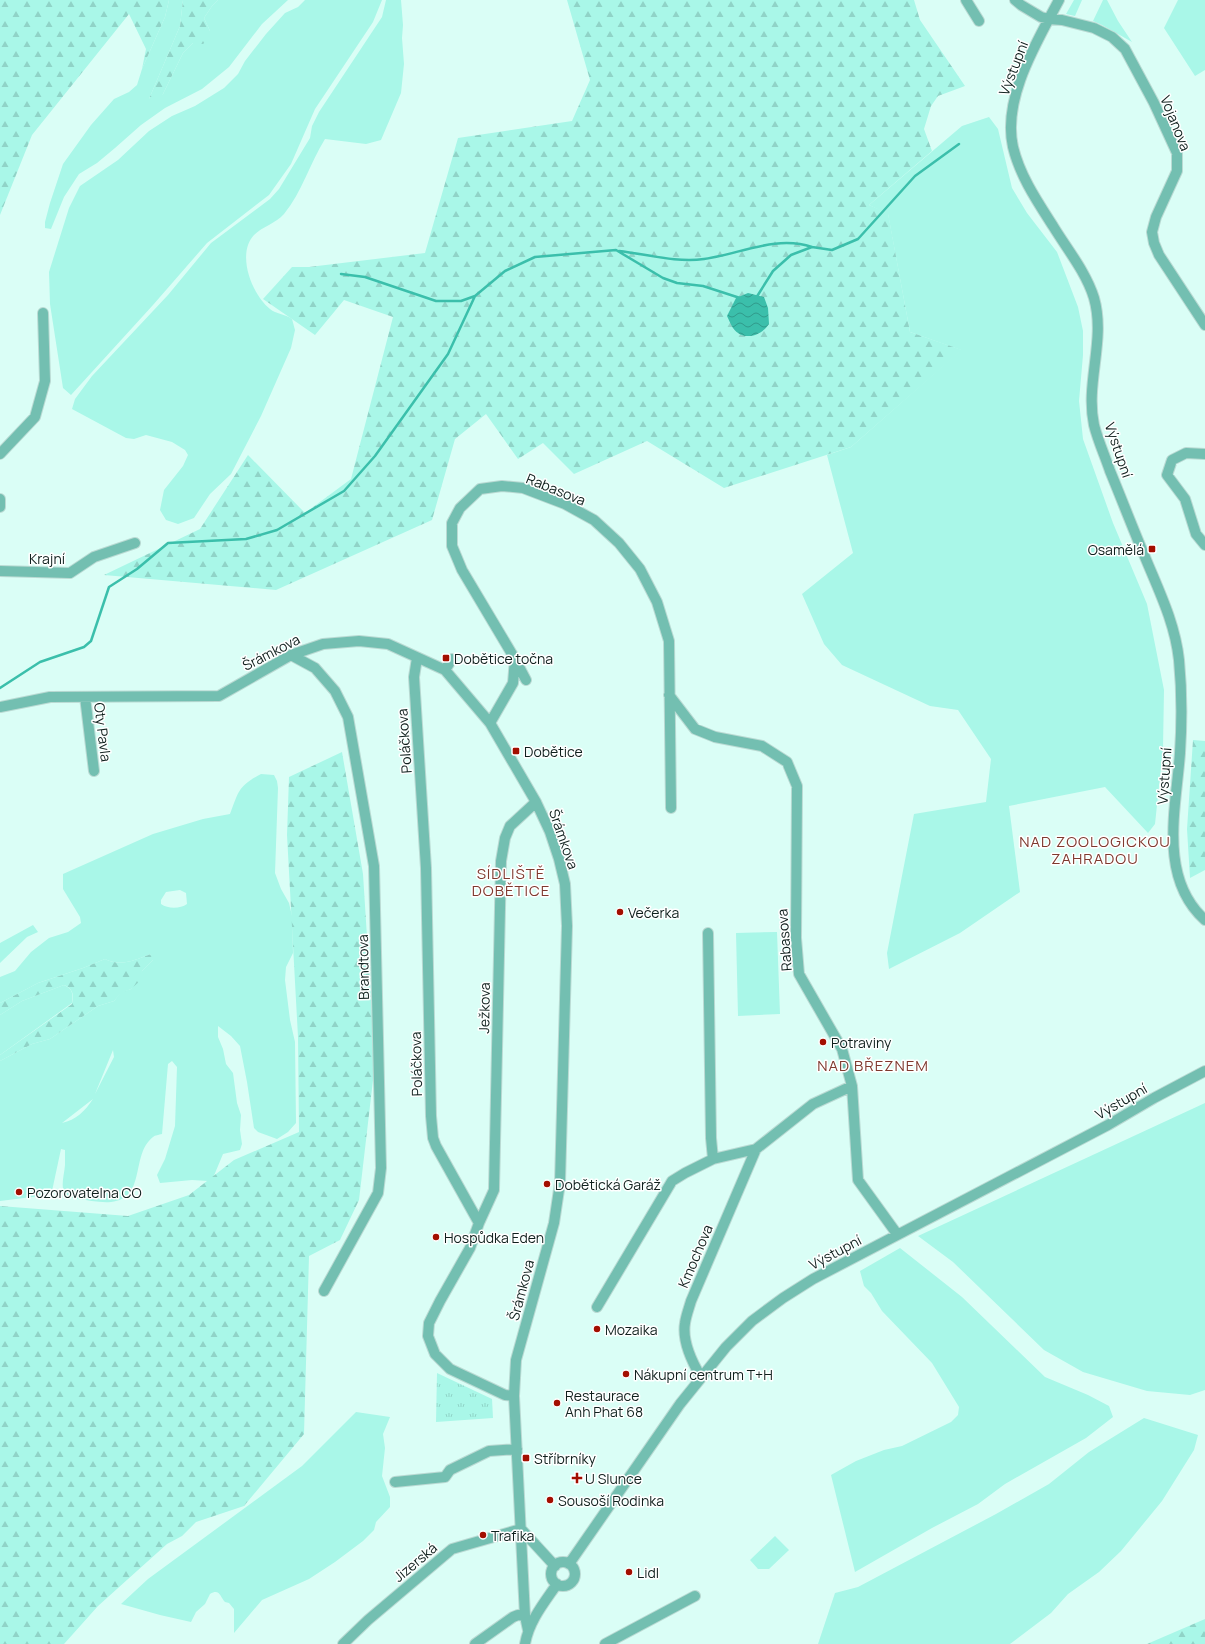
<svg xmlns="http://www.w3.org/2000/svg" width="1205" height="1644" font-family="Manrope,sans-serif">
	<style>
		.green { fill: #a9f7e8; fill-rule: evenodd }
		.forest { fill: url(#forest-firs) }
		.park { fill: url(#park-tufts) }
		.water { fill: url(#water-waves) }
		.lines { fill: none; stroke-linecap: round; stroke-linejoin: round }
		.stream { stroke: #3bbfab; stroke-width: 2.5 }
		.minor-casing { stroke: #badad3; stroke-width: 12 }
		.minor { stroke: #73bfb1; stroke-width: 10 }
		.poi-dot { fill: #a30e00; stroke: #fff; stroke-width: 1.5 }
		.labels { text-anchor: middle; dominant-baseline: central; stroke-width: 3; stroke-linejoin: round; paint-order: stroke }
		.street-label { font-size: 14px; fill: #0f201d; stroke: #fff }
		.poi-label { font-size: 14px; fill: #0f201d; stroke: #fff; text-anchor: start }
		.neighbourhood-label { font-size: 15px; letter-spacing: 1px; fill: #7f392e; stroke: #fff }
	</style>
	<defs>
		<pattern id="forest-firs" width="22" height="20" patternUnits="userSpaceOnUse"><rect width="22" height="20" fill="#a9f7e8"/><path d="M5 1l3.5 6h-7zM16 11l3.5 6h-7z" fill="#90d3c7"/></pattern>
		<pattern id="park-tufts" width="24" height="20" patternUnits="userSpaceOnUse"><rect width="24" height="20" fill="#a9f7e8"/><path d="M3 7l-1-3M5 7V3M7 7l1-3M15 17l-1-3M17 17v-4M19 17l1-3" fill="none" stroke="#90d3c7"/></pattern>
		<pattern id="water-waves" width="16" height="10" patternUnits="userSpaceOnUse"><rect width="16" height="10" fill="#3bbfab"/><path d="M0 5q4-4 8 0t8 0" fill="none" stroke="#309b8b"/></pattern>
	</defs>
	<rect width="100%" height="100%" fill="#dafef6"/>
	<!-- green -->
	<path class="green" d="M169,0H183L180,26L149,99L163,94L183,53L193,43L210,31L204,18L212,6L218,0H288L262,24L229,67L202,89L165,108L141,125L115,148L97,163L79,174L64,197L51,229L45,228V222L50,203L63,164L91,125L114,99L129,92L137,85L142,69L165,17Z
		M305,0H382L373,22L315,109L291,164L269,195L207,243L153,305L71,395L63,388L50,304L49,272L69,208L80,186L118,160L149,131L172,116L195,106L224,88L238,74L245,61L266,34L285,13L298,7Z
		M386,0H401L403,25L402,38L404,64L401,93L381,140L366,144L325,139C310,163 302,192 284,214C276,223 262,227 254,235C236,254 252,295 270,309C276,314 285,314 292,319L295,330L291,348L261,416L231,474L210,494L194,518L178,524L166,520L160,510L164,490L183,466L188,455L185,450L172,442L146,435L134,439L126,438L72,409L75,399L92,376L168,295L211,243L270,199L279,189L310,138L312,126L319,112L382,17Z
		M1074,0H1082L1075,16L1066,14Z
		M1103,0H1107L1118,21L1132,42L1102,25L1093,21Z
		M1178,0H1205V70L1195,76L1164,28Z
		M989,117L998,129L1012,188L1027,213L1057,252L1078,307L1083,331V355L1079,401L1083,439L1113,523L1147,604L1164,690L1163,748L1155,824L1148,833L1105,787L1009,806L1020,892L960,933L889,969L887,953L914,814L986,802L991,759L958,710L930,706L842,665L824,644L802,594L853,553L827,455L851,447L961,350L910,332L888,214L869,205L962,126Z
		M261,774L274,775L277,781L278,788L275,873L281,889L289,903L292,916L293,953L286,967L285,980L290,1020L295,1042L296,1123L288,1132L277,1139L258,1132L254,1128L247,1082L240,1046L231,1036L218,1026V1037L223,1049L226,1064L233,1073L237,1103L241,1115L240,1130L242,1144L240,1150L223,1154L213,1178L208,1181L192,1180L160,1183L157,1175L165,1159L175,1126L177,1067L172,1061L168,1064L162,1134C159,1135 155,1135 153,1137C130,1155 147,1198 111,1202C100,1203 88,1200 77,1199C56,1197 64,1179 65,1165C65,1160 65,1155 65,1150L61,1149L52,1191L48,1195L0,1201V1061L32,1044L50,1039L98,1006L114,1001L121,992L131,989L142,971L153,960L151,954C135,960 121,967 105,959L83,968L38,983L0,1003V977L15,971L31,952L49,938L68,932L81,923L80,917L63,889V874L153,834L203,819L230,814C239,791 238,786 261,774ZM180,890L186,893L187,904C180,909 168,909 161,904V900L166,892ZM113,1050L114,1057L95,1094ZM93,1099C85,1111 76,1120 62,1123Z
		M33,925L38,932L27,937L0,963V943Z
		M777,932L780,1014L738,1016L736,933Z
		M64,985C73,989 73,994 72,1003L0,1055V1015L22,1001Z
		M1205,1103V1390L1190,1395L1147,1391L1083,1372L1044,1350L953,1262L918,1236Z
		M900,1248L962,1297L1045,1377L1088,1395L1109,1406L1113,1417L1086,1438L1005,1484L978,1504L932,1528L855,1572L831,1475L856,1461L884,1450L902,1446L951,1422L958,1415L959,1407L932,1363L882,1311L871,1293L864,1286L860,1271Z
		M356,1412L390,1417L383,1434L385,1448L382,1476L390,1497V1507L376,1522L374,1530L363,1541L335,1562L309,1579L262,1600L234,1633V1609L229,1603L225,1602C220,1597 220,1588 210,1594L205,1604L196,1612L191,1622L160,1615L121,1604L148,1579L302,1466Z
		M1144,1418L1198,1435L1194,1450L1162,1501L1121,1551L1099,1572L1068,1594L1051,1613L1010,1644H818L835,1593L858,1587L996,1514L1049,1484L1089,1452Z
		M775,1536L789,1550L769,1569H758L750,1560Z"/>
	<!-- forest -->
	<path class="forest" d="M0,0H169L165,17L142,69L146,49L129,14L32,135L0,215Z
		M183,0H218L212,6L204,18L210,31V37L203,44L193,43L183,53L163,94L152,103L149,99L180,26Z
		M567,0H914L920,20L965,86L938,96L931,106L924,129L932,151L869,205L888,213L910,332L962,350L851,447L724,488L647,441L574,474L543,443L518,459L486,414L455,439L432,520L276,590L104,575L200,529L248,455L305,513L351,479L393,317L344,300L315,335L263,299L292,267H309L425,253L458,138L572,121L590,80Z
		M1193,740L1205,741V870L1190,878L1187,829Z
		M342,752L363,874L375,1063L359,1200L340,1240L309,1256L304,1434L244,1506L196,1522L182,1536L167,1544L98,1606L64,1644H0V1206L128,1216L189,1195L234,1160L299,1132L298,1037L287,835L289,777Z
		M151,954L155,955L153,960L142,971L141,980L131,989L121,993L114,1001L98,1006L50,1039L32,1044L0,1061V1055L72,1004C74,994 73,989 64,985L22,1001L0,1015V1003L38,983L83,968L105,959C121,967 135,960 151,954Z
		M1205,1619V1644H1147Z"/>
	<!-- park -->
	<path class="park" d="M437,1373L492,1399L493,1418L436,1422Z"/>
	<!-- water -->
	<path class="water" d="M748,293L764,297L768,308L769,324C761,336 743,342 733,328C731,325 729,320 727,316L736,298Z"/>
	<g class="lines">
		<!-- stream -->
		<path class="stream" d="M619,251C646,254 676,263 704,259C740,254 776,235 812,247
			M341,274L365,277L436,301H461L475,296
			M756,298L773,271L791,255L812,247L832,250L858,239L915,176L959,144
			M0,688L40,662L84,647L91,641L109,587L137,569L168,543L246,539L277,530L344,491L375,456L448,354L475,296L505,271L535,257L616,250L663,278L677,283L703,286L740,298"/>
		<!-- minor casing -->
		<g class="minor-casing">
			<path id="minor" d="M966,0L979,21
				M1015,0L1021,5L1041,17L1049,19L1062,20L1094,28L1112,37L1125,49L1154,103L1177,153V171L1156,217L1152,232L1154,243L1159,255L1205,325
				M1059,0C1037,42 1002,98 1013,147C1020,176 1037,201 1053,226C1067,249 1086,272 1094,298C1106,340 1085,383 1094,425C1098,441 1105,456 1110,471C1122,500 1133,529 1145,557C1159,591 1175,623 1179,660C1182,691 1182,722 1180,753C1176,808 1158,878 1205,920
				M0,454L35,417L45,381L43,313
				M1205,454L1186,453L1172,460L1167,475L1185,499L1196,534L1205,545
				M0,499V507
				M0,571L70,573L94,557L135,543
				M291,655L315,668L335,691L348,717L374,866L381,1168L378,1193L324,1291
				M417,658L414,677L426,868L431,1116L433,1138L436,1146L479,1223
				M515,659L526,680
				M445,670L452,659
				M669,695L695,729L715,737L762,746L787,762L797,786L796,938L799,974L842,1049L852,1086L858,1180L897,1234
				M85,697L94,771
				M0,707L50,697L219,696L291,655L323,644L359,641L388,644L445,670L490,723L536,802L550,832L559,859L565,884L567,926L560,1183L554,1223L516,1360L514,1396L525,1616L528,1630
				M490,723L513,683L515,659L462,570L452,546V523L460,508L480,489L502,486L523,488L565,504L594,520L619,543L640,569L657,602L669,641L671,808
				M708,933L711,1138L713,1159L756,1149
				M597,1307L672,1181L685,1173L713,1159
				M701,1377C692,1362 682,1341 685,1323C686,1316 689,1308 691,1301L756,1149L813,1104L852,1086
				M514,1396L505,1395L450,1369L435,1354L428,1336L429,1323L440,1301L470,1248L479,1223L494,1190L501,861L505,838L510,826L536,802
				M395,1482L445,1477L450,1470L489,1451L517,1449
				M521,1529L555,1566
				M551 1574a12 12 0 1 1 24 0a12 12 0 1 1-24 0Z
				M569,1564L680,1404L726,1347L752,1321L783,1298L813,1279L1108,1125L1154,1098L1205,1071
				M343,1644L368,1620L452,1549L521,1529
				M475,1644L513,1617L518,1615L525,1616
				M525,1644C529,1621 544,1603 557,1584
				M605,1644L695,1596"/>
		</g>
		<!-- minor -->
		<use href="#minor" class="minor"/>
	</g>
	<!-- markers -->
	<g class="poi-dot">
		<rect x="1148" y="545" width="8" height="8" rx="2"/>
		<rect x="442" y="654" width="8" height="8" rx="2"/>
		<rect x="512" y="747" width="8" height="8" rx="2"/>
		<circle cx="620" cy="912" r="4"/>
		<circle cx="823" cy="1042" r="4"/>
		<circle cx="547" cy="1184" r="4"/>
		<circle cx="19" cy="1192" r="4"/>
		<circle cx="436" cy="1237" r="4"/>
		<circle cx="597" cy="1329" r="4"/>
		<circle cx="626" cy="1374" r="4"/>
		<circle cx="557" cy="1403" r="4"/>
		<rect x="522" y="1454" width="8" height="8" rx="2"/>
		<path d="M575 1472h4v4h4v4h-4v4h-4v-4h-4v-4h4z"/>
		<circle cx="550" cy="1500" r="4"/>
		<circle cx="483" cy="1535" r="4"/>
		<circle cx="629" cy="1572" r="4"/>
	</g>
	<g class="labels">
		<!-- street labels -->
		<g class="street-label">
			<text transform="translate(1013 68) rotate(-69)">Výstupní</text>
			<text transform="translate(1176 123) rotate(68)">Vojanova</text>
			<text transform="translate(1119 450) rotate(71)">Výstupní</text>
			<text transform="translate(556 489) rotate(22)">Rabasova</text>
			<text x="47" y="558">Krajní</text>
			<text transform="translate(271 652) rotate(-27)">Šrámkova</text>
			<text transform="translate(103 732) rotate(83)">Oty Pavla</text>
			<text transform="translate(404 741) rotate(-94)">Poláčkova</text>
			<text transform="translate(1164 776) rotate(-86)">Výstupní</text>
			<text transform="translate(564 839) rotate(71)">Šrámkova</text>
			<text transform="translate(784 940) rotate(-94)">Rabasova</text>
			<text transform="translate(363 967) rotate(-91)">Brandtova</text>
			<text transform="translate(484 1008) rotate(-89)">Ježkova</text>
			<text transform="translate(416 1064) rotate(-91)">Poláčkova</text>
			<text transform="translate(1121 1101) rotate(-30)">Výstupní</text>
			<text transform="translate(835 1252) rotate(-28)">Výstupní</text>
			<text transform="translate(695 1256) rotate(-67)">Kmochova</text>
			<text transform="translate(521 1290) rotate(-75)">Šrámkova</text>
			<text transform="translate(415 1562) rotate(-40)">Jizerská</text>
		</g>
		<!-- poi labels -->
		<g class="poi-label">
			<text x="1144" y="549" text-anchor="end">Osamělá</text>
			<text x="454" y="658">Dobětice točna</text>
			<text x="524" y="751">Dobětice</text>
			<text x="628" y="912">Večerka</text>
			<text x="831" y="1042">Potraviny</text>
			<text x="555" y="1184">Dobětická Garáž</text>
			<text x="27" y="1192">Pozorovatelna CO</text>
			<text x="444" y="1237">Hospůdka Eden</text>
			<text x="605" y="1329">Mozaika</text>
			<text x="634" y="1374">Nákupní centrum T+H</text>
			<text x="565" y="1395">Restaurace<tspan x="565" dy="16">Anh Phat 68</tspan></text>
			<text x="534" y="1458">Stříbrníky</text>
			<text x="585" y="1478">U Slunce</text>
			<text x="558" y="1500">Sousoší Rodinka</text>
			<text x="491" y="1535">Trafika</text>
			<text x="637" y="1572">Lidl</text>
		</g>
		<!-- neighbourhood labels -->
		<g class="neighbourhood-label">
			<text x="1095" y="841">NAD ZOOLOGICKOU<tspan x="1095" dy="17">ZAHRADOU</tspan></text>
			<text x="511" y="873">SÍDLIŠTĚ<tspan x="511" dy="17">DOBĚTICE</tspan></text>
			<text x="873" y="1065">NAD BŘEZNEM</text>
		</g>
	</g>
</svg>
